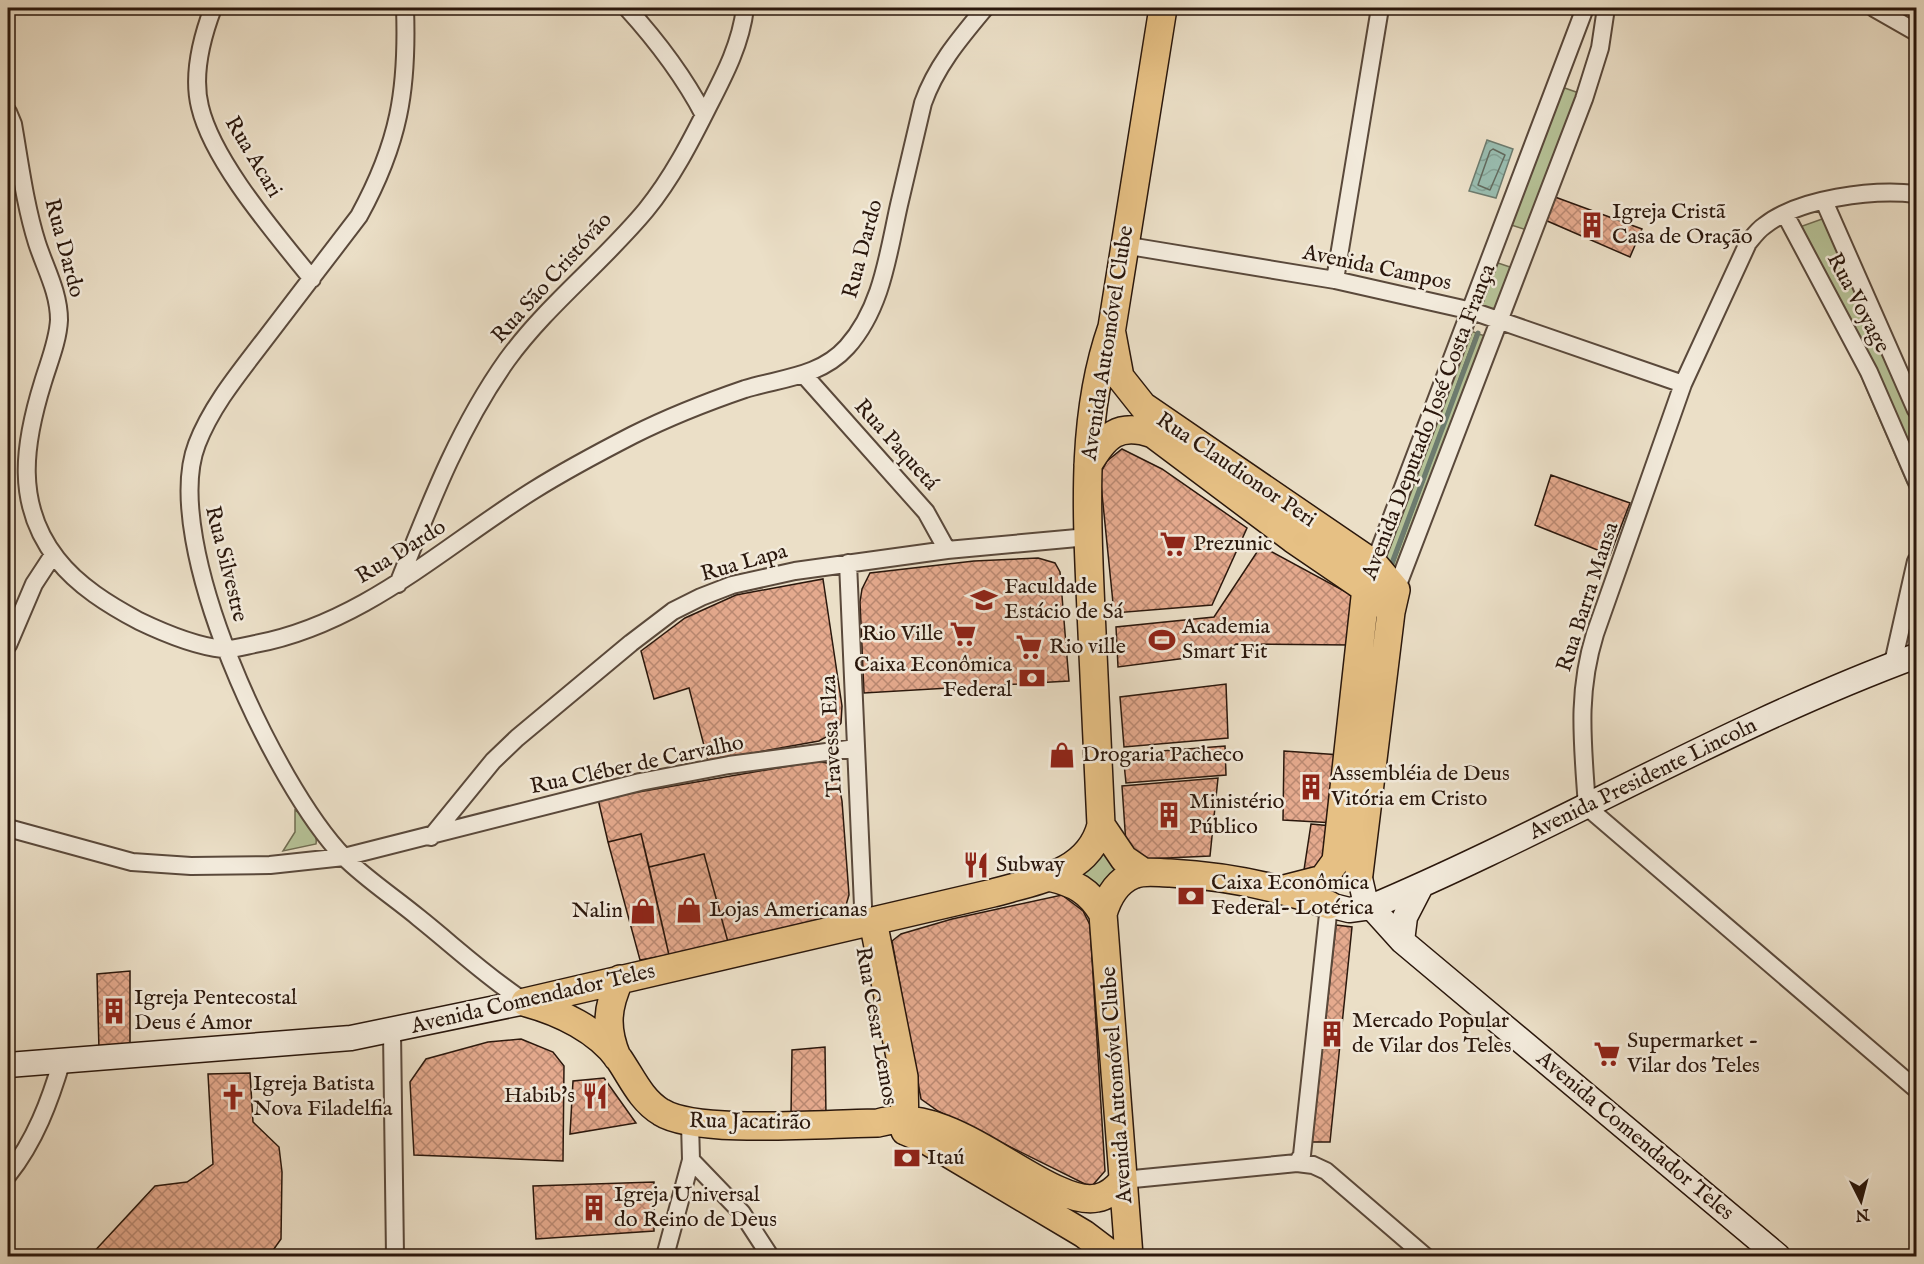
<svg xmlns="http://www.w3.org/2000/svg" width="1924" height="1264" font-family="'IM FELL English',serif">
	<style>
		.park { fill: #b6c297; stroke: #706c52; stroke-width: 1.5 }
		.water { fill: url(#water-waves); stroke: #6d7b6e; stroke-width: 1.5 }
		.lines { fill: none; stroke-linecap: round; stroke-linejoin: round }
		.shore { stroke: #626a5e; stroke-width: 1.5 }
		.stream { stroke: #6d7b6e; stroke-width: 5 }
		.building { fill: url(#building-cross-hatch); stroke: #2a170c; stroke-width: 1.5 }
		.street-casing { stroke: #5a493b; stroke-width: 20 }
		.secondary-casing { stroke: #2a170c; stroke-width: 27 }
		.primary-casing { stroke: #2a170c; stroke-width: 30 }
		.street { stroke: #f2eadb; stroke-width: 16 }
		.secondary { stroke: #f2eadb; stroke-width: 24 }
		.primary { stroke: #e6c084; stroke-width: 27 }
		.labels { text-anchor: middle; dominant-baseline: central; stroke-width: 5; stroke-linejoin: round; paint-order: stroke }
		.street-label { font-size: 22px; fill: #2a170c; stroke: #f2eadb }
		.poi-label { font-size: 22px; fill: #2a170c; stroke: #f2eadb; text-anchor: start }
	</style>
	<defs>
		<pattern id="water-waves" width="16" height="10" patternUnits="userSpaceOnUse" patternTransform="scale(1.5)"><rect width="16" height="10" fill="#99bdb0"/><path d="M0 5q4-4 8 0t8 0" fill="none" stroke="#84a296"/></pattern>
		<pattern id="building-cross-hatch" width="8" height="8" patternUnits="userSpaceOnUse" patternTransform="scale(1.5)"><rect width="8" height="8" fill="#e5aa8e"/><path d="M0 0l8 8M0 8l8-8" fill="none" stroke="#ba8972"/></pattern>
	</defs>
	<rect width="100%" height="100%" fill="#ebdfc7"/>
	<filter id="stains"><feTurbulence type="fractalNoise" baseFrequency=".00333" numOctaves="4"/><feColorMatrix values="0 0 0 0 .2 0 0 0 0 .09 0 0 0 0 .02 0 0 0 .5 -.17"/></filter>
	<radialGradient id="worn" r=".72"><stop offset=".6" stop-color="#630" stop-opacity="0"/><stop offset="1" stop-color="#630" stop-opacity=".3"/></radialGradient>
	<!-- park -->
	<path class="park" d="M1556,85L1579,93L1527,230L1505,223Z
		M1822,219L1828,221L1916,430V576C1909,549 1919,521 1911,492L1797,228Z
		M1492,261L1513,268L1499,314L1477,307Z
		M1468,330L1476,333L1388,573L1381,571Z
		M1478,334L1486,336L1397,576L1390,574Z
		M295,810C306,817 318,830 316,844L283,851L295,832Z
		M1099,841L1128,867L1100,890L1079,872Z"/>
	<!-- water -->
	<path class="water" d="M1487,140L1513,149L1496,198L1469,191Z"/>
	<g class="lines">
		<!-- shore -->
		<path class="shore" d="M1493,149L1505,155L1490,190L1478,185L1490,151Z"/>
		<!-- stream -->
		<path class="stream" d="M1389,571L1478,333"/>
	</g>
	<!-- building -->
	<path class="building" d="M1555,197L1642,229L1630,257L1545,220Z
		M1122,449L1162,469L1247,528L1212,605L1114,613L1100,474L1107,461Z
		M1551,475L1630,503L1610,555L1535,525Z
		M1261,546L1348,593L1353,598L1350,645L1236,644L1225,653L1118,667L1116,627L1214,617Z
		M1038,558L1055,563L1060,572L1069,681L864,693L860,602L862,589L870,573L974,561Z
		M823,579L842,706L841,723L833,733L819,741L708,761L689,688L654,699L641,651L685,618L736,595Z
		M1226,684L1228,738L1124,747L1120,697Z
		M1225,746L1226,775L1126,783L1123,754Z
		M1284,751L1341,755L1335,823L1283,820Z
		M818,761L835,765L842,801L849,895L846,905L836,915L728,942L704,854L649,867L641,834L608,842L598,799Z
		M1218,778L1210,856L1145,859L1126,844L1122,786Z
		M1311,824L1332,826L1330,861L1308,873L1304,870Z
		M641,834L669,955L640,960L608,842Z
		M704,854L728,942L669,955L649,867Z
		M1062,895L1083,911L1090,925L1105,1171L1091,1187L938,1111L921,1099L892,941L901,934L952,919Z
		M1336,925L1352,927L1330,1142H1312Z
		M130,971V1047L99,1050L97,974Z
		M521,1039L553,1052L564,1066L563,1161L414,1155L410,1082L426,1059L488,1042Z
		M825,1047L826,1116H791L792,1050Z
		M250,1073L253,1122L279,1147L282,1172L281,1239L269,1256H90L155,1186L187,1182L213,1164L208,1074Z
		M604,1078L636,1123L570,1134L573,1081Z
		M654,1182V1231L536,1239L533,1186Z"/>
	<g class="lines">
		<!-- street casing -->
		<g class="street-casing">
			<path id="street" d="M213,8C202,37 192,75 200,107C213,162 276,234 312,279
				M405,8C408,90 399,143 359,216C328,257 296,298 265,339C240,372 212,405 197,444C159,541 275,786 344,857C366,879 395,898 419,918C454,946 487,977 525,1002
				M627,8C657,41 683,75 704,115
				M1874,8L1916,32
				M8,112L13,124C20,164 25,205 37,243C45,268 59,292 59,320C58,341 49,362 43,382C24,443 14,504 57,559C78,586 109,605 139,621C164,633 195,646 223,649C233,650 245,646 255,644C363,624 444,546 534,490C566,470 600,452 633,435C669,417 707,402 745,389C781,378 820,377 847,347C882,308 888,254 899,205C907,171 915,137 923,103C936,66 960,38 985,8
				M1916,194C1873,189 1799,198 1764,226C1758,230 1753,237 1748,243L1683,384L1595,634C1576,695 1583,745 1587,807L1916,1089
				M1824,201L1916,410
				M1785,214L1869,372L1916,480
				M1123,245L1335,280L1472,311L1683,384
				M1335,280L1380,8
				M804,375L926,512L947,550
				M848,563L863,906L857,924
				M1374,564L1585,8
				M398,584C429,506 458,429 507,360C547,305 603,262 646,210C672,178 691,141 709,105C725,74 741,43 745,8
				M1396,590L1584,99L1600,48L1606,8
				M8,645L34,584L53,555
				M1893,663L1916,561
				M8,828L132,862L191,866L270,865L344,857L640,782L729,765L856,748
				M431,837L493,761L517,738L631,643L673,611L701,597L732,585L795,571L947,550L1088,537
				M392,1032L395,1256
				M691,1160L742,1213L770,1256
				M1297,1163L1302,1155L1329,905
				M8,1175C35,1141 50,1101 62,1060
				M1123,1180L1297,1163L1313,1165L1326,1171L1425,1256
				M665,1256L691,1160L690,1123"/>
		</g>
		<!-- secondary casing -->
		<g class="secondary-casing">
			<path id="secondary" d="M1359,874L1365,900L1402,941L1778,1256
				M1329,905L1349,910L1371,907C1555,829 1729,725 1916,656
				M1402,941L1405,917L1421,886
				M8,1065L351,1038L525,1002"/>
		</g>
		<!-- primary casing -->
		<g class="primary-casing">
			<path id="primary" d="M1112,334L1120,377L1143,406L1374,564L1396,590L1391,612L1359,874
				M1088,465C1105,436 1118,422 1153,434L1293,539L1375,595L1391,612
				M1101,825L1124,859L1143,872
				M1049,877C1074,883 1089,890 1103,914
				M1284,889L1323,879L1336,861L1366,588L1370,574
				M873,921L904,1077L905,1131
				M525,1002L993,893C1035,881 1089,874 1101,825C1098,754 1095,683 1091,611C1087,517 1080,418 1112,327L1163,8
				M527,1003C560,1012 598,1030 619,1059C632,1078 641,1100 661,1112C697,1135 830,1123 878,1123C938,1105 1005,1167 1058,1190C1069,1195 1084,1201 1097,1198C1108,1196 1116,1189 1123,1180
				M617,1057C605,1028 607,1007 620,979
				M905,1131L924,1139L1084,1234L1113,1256
				M1129,1256L1103,914C1108,897 1116,882 1133,875C1144,870 1158,873 1170,873C1225,876 1277,886 1329,905"/>
		</g>
		<!-- street -->
		<use href="#street" class="street"/>
		<!-- secondary -->
		<use href="#secondary" class="secondary"/>
		<!-- primary -->
		<use href="#primary" class="primary"/>
	</g>
	<!-- icons -->
	<defs>
		<g id="building-bare" transform="scale(2.07)"><path d="M-4-6H4V6H1V3H-1V6H-4ZM-2.5-4.3h1.7v1.8h-1.7ZM.8-4.3h1.7v1.8H.8ZM-2.5-1h1.7V.8h-1.7ZM.8-1h1.7V.8H.8Z" fill="#8f2418" stroke="#f2eadb" stroke-width="2.5" paint-order="stroke"/></g>
		<g id="supermarket-bare" transform="scale(2.07)"><path d="M-6-5.5h2.5l.6 2H6L4.5 2H-2.5L-4.4-4H-6ZM-1.5 3.2a1.3 1.3 0 1 0 .1 0ZM3 3.2a1.3 1.3 0 1 0 .1 0Z" fill="#8f2418" stroke="#f2eadb" stroke-width="2.5" paint-order="stroke"/></g>
		<g id="university-bare" transform="scale(2.07)"><path d="M0-5L7-2L0 1L-7-2ZM-4 1L0 2.5L4 1V4Q0 6-4 4Z" fill="#8f2418" stroke="#f2eadb" stroke-width="2.5" paint-order="stroke"/></g>
		<g id="stadium-bare" transform="scale(2.07)"><path d="M0-5a6.5 5 0 1 0 0 10a6.5 5 0 1 0 0-10ZM-3.5-1.8h7v3.6h-7Z" fill="#8f2418" stroke="#f2eadb" stroke-width="2.5" paint-order="stroke"/></g>
		<g id="bank-bare" transform="scale(2.07)"><path d="M-6-4H6V4H-6ZM0-2.3a2.3 2.3 0 1 0 0 4.6a2.3 2.3 0 1 0 0-4.6Z" fill="#8f2418" stroke="#f2eadb" stroke-width="2.5" paint-order="stroke"/></g>
		<g id="shop-bare" transform="scale(2.07)"><path d="M-5-2.5h2.3a2.7 3.5 0 0 1 5.4 0H5L5.5 6h-11ZM-1.5-2.5h3a1.5 2.3 0 0 0-3 0Z" fill="#8f2418" stroke="#f2eadb" stroke-width="2.5" paint-order="stroke"/></g>
		<g id="restaurant-bare" transform="scale(2.07)"><path d="M-5-6h1v4h1v-4h1v4h1v-4h1v5L-1.5 .5V6h-2V.5L-5-1ZM5-6V6H3V1.5H1.5Q1.5-4 5-6Z" fill="#8f2418" stroke="#f2eadb" stroke-width="2.5" paint-order="stroke"/></g>
		<g id="church-bare" transform="scale(2.07)"><path d="M-1.2-6h2.4v3.5h3.3v2.4h-3.3V6h-2.4V-.1h-3.3v-2.4h3.3Z" fill="#8f2418" stroke="#f2eadb" stroke-width="2.5" paint-order="stroke"/></g>
	</defs>
	<g fill-rule="evenodd">
		<use href="#building-bare" x="1592" y="225"/>
		<use href="#supermarket-bare" x="1173" y="544"/>
		<use href="#university-bare" x="984" y="600"/>
		<use href="#supermarket-bare" x="963" y="634"/>
		<use href="#stadium-bare" x="1162" y="640"/>
		<use href="#supermarket-bare" x="1029" y="647"/>
		<use href="#bank-bare" x="1032" y="678"/>
		<use href="#shop-bare" x="1062" y="755"/>
		<use href="#building-bare" x="1311" y="787"/>
		<use href="#building-bare" x="1169" y="815"/>
		<use href="#restaurant-bare" x="976" y="865"/>
		<use href="#bank-bare" x="1191" y="896"/>
		<use href="#shop-bare" x="689" y="910"/>
		<use href="#shop-bare" x="643" y="911"/>
		<use href="#building-bare" x="114" y="1011"/>
		<use href="#building-bare" x="1332" y="1034"/>
		<use href="#supermarket-bare" x="1607" y="1054"/>
		<use href="#restaurant-bare" x="595" y="1096"/>
		<use href="#church-bare" x="233" y="1097"/>
		<use href="#bank-bare" x="907" y="1158"/>
		<use href="#building-bare" x="594" y="1208"/>
	</g>
	<g class="labels">
		<!-- street labels -->
		<g class="street-label">
			<text transform="translate(253 157) rotate(59)">Rua Acari</text>
			<text transform="translate(64 248) rotate(75)">Rua Dardo</text>
			<text transform="translate(863 249) rotate(-75)">Rua Dardo</text>
			<text transform="translate(1377 268) rotate(12)">Avenida Campos</text>
			<text transform="translate(552 278) rotate(-48)">Rua São Cristóvão</text>
			<text transform="translate(1858 303) rotate(62)">Rua Voyage</text>
			<text transform="translate(1108 343) rotate(-81)">Avenida Automóvel Clube</text>
			<text transform="translate(1429 422) rotate(-69)">Avenida Deputado José Costa França</text>
			<text transform="translate(896 445) rotate(48)">Rua Paquetá</text>
			<text transform="translate(1236 470) rotate(34)">Rua Claudionor Peri</text>
			<text transform="translate(401 552) rotate(-32)">Rua Dardo</text>
			<text transform="translate(744 563) rotate(-16)">Rua Lapa</text>
			<text transform="translate(226 564) rotate(76)">Rua Silvestre</text>
			<text transform="translate(1588 597) rotate(-72)">Rua Barra Mansa</text>
			<text transform="translate(832 736) rotate(-93)">Travessa Elza</text>
			<text transform="translate(637 765) rotate(-12)">Rua Cléber de Carvalho</text>
			<text transform="translate(1643 779) rotate(-26)">Avenida Presidente Lincoln</text>
			<text transform="translate(533 999) rotate(-13)">Avenida Comendador Teles</text>
			<text transform="translate(876 1026) rotate(80)">Rua Cesar Lemos</text>
			<text transform="translate(1117 1085) rotate(-94)">Avenida Automóvel Clube</text>
			<text transform="translate(750 1122) rotate(1)">Rua Jacatirão</text>
			<text transform="translate(1635 1136) rotate(40)">Avenida Comendador Teles</text>
		</g>
		<!-- poi labels -->
		<g class="poi-label">
			<text x="1612" y="212">Igreja Cristã<tspan x="1612" dy="25">Casa de Oração</tspan></text>
			<text x="1193" y="544">Prezunic</text>
			<text x="1004" y="587">Faculdade<tspan x="1004" dy="25">Estácio de Sá</tspan></text>
			<text x="1182" y="627">Academia<tspan x="1182" dy="25">Smart Fit</tspan></text>
			<text x="943" y="634" text-anchor="end">Rio Ville</text>
			<text x="1049" y="647">Rio ville</text>
			<text x="1012" y="665" text-anchor="end">Caixa Econômica<tspan x="1012" dy="25">Federal</tspan></text>
			<text x="1082" y="755">Drogaria Pacheco</text>
			<text x="1331" y="774">Assembléia de Deus<tspan x="1331" dy="25">Vitória em Cristo</tspan></text>
			<text x="1189" y="802">Ministério<tspan x="1189" dy="25">Público</tspan></text>
			<text x="996" y="865">Subway</text>
			<text x="1211" y="883">Caixa Econômica<tspan x="1211" dy="25">Federal- Lotérica</tspan></text>
			<text x="709" y="910">Lojas Americanas</text>
			<text x="623" y="911" text-anchor="end">Nalin</text>
			<text x="134" y="998">Igreja Pentecostal<tspan x="134" dy="25">Deus é Amor</tspan></text>
			<text x="1352" y="1021">Mercado Popular<tspan x="1352" dy="25">de Vilar dos Teles</tspan></text>
			<text x="1627" y="1041">Supermarket -<tspan x="1627" dy="25">Vilar dos Teles</tspan></text>
			<text x="253" y="1084">Igreja Batista<tspan x="253" dy="25">Nova Filadelfia</tspan></text>
			<text x="575" y="1096" text-anchor="end">Habib's</text>
			<text x="927" y="1158">Itaú</text>
			<text x="614" y="1195">Igreja Universal<tspan x="614" dy="25">do Reino de Deus</tspan></text>
		</g>
	</g>
	<!-- margin -->
	<rect width="1924" height="1264" fill="none" stroke="#ebdfc7" stroke-width="30"/>
	<rect x="9" y="9" width="1906" height="1246" fill="none" stroke="#2a170c" stroke-width="3"/>
	<rect x="15" y="15" width="1894" height="1234" fill="none" stroke="#2a170c" stroke-width="1.5"/>
	<!-- north arrow -->
	<g transform="translate(1861 1201) rotate(174)" stroke="#f2eadb" stroke-width="4.5" paint-order="stroke">
	<path d="M0-4.5L10 22L0 15L-10 22Z" fill="#2a170c"/>
	<text y="-9" font-size="16" font-weight="bold" text-anchor="middle" fill="#2a170c">N</text>
	</g>
	<rect width="100%" height="100%" filter="url(#stains)"/>
	<rect width="100%" height="100%" fill="url(#worn)"/>
</svg>
